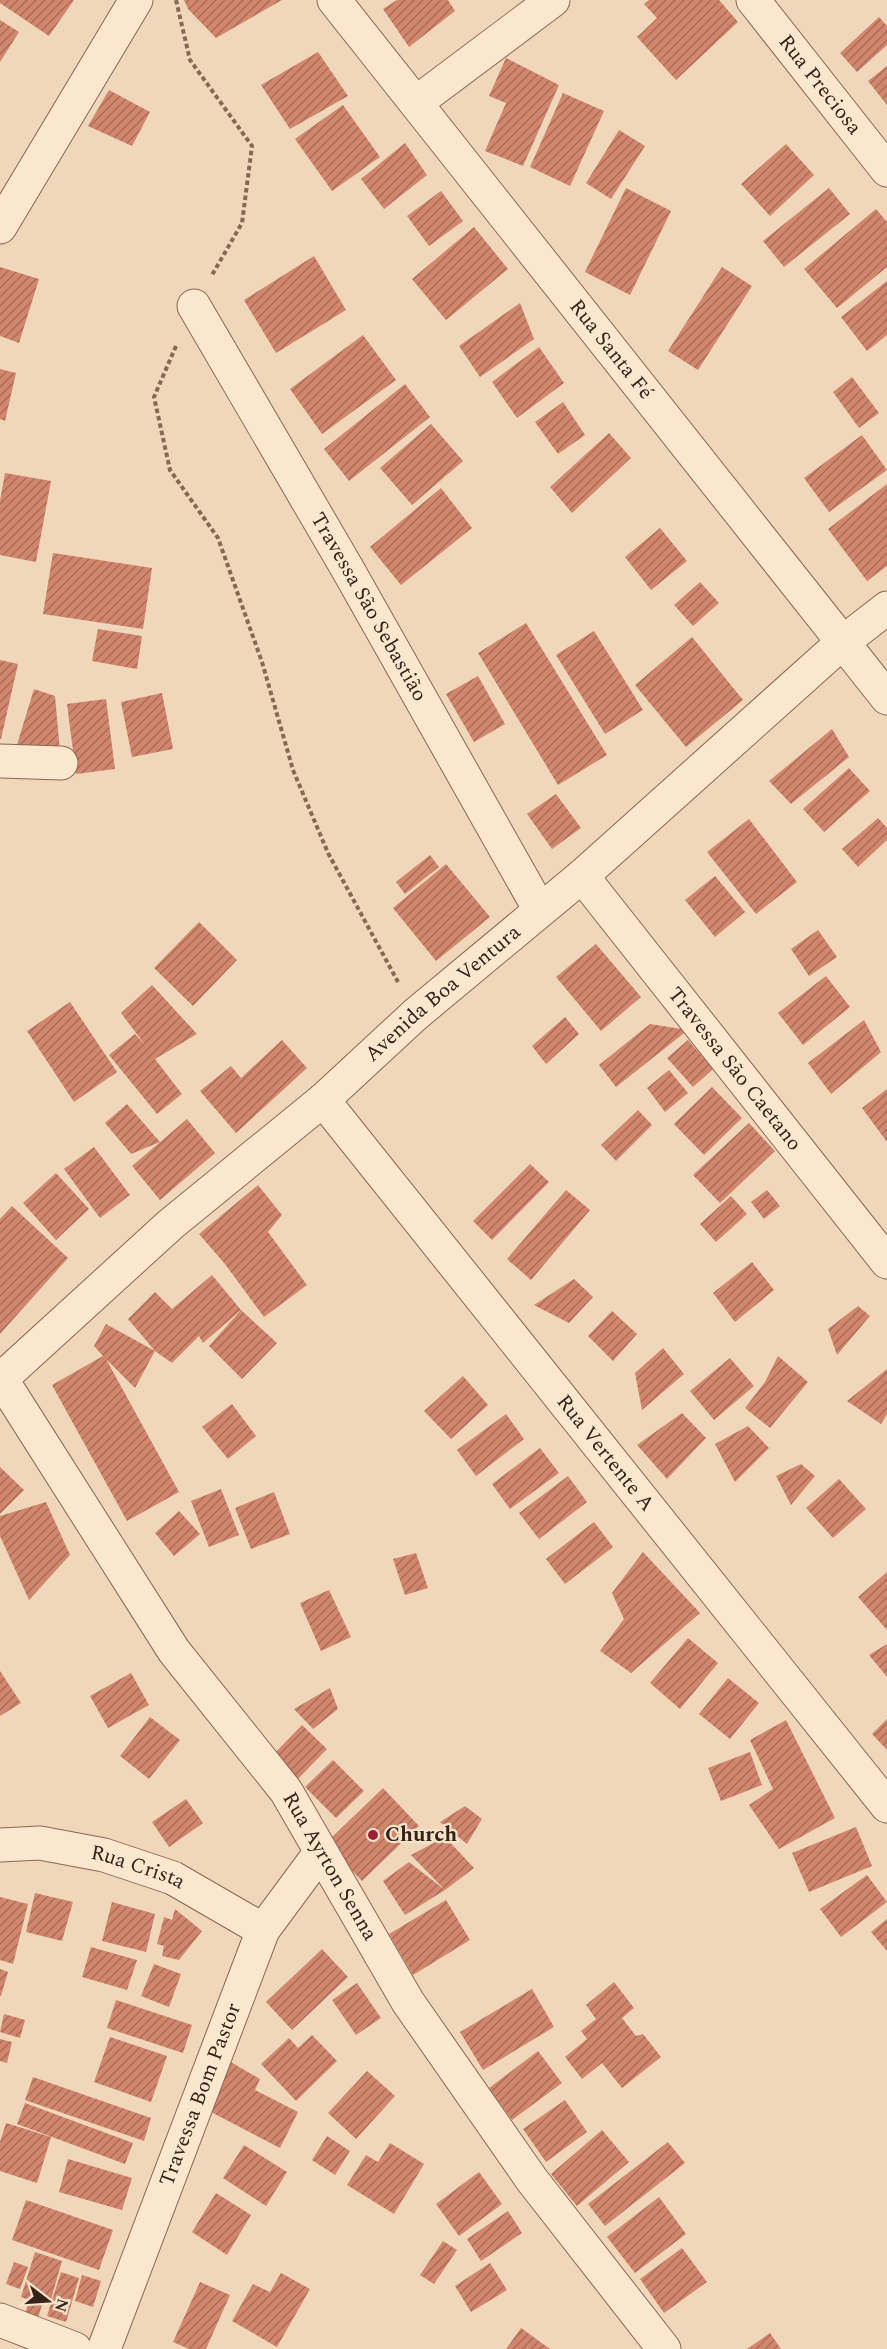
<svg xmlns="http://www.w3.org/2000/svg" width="887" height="2349" font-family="Spectral,serif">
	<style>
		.building { fill: url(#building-hatch) }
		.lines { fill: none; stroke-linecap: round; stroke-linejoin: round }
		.minor-casing { stroke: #886754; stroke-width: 35 }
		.path { stroke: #886754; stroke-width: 4; stroke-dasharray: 4.5 3; stroke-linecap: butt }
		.minor { stroke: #fbe6ce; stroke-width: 33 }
		.poi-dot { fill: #9b2036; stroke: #f7e3ca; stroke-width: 2 }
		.labels { text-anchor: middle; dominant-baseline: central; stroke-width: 4.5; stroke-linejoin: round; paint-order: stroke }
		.street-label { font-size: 21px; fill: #36231a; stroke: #f7e3ca }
		.poi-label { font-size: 21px; font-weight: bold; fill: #36231a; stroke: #f7e3ca; text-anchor: start }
	</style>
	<defs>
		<pattern id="building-hatch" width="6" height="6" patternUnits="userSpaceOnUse" patternTransform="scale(1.5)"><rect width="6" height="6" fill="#d1866d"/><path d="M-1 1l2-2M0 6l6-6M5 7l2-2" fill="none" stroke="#aa6d59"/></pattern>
	</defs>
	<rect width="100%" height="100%" fill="#f0d7ba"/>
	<!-- building -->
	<path class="building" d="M0,0H74L49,36L0,3Z
		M184,0H282L216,38L188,9Z
		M397,0H448L455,11L409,47L383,9Z
		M649,0H719L738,22L676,80L637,37L657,18L644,4Z
		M879,17L887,26V45L857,72L840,53Z
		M0,20L19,32L0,62Z
		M318,52L348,96L290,129L261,85Z
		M506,58L559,85L523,166L485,151L506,103L489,96Z
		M887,66V105L868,81Z
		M109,90L150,112L132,146L88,126Z
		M563,93L604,111L570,186L530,167Z
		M343,105L380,157L332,191L295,139Z
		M619,130L645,146L611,199L586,183Z
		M405,143L427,175L384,209L361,179Z
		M786,144L814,175L770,216L741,184Z
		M626,188L671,211L630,295L585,272Z
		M829,188L850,214L784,267L763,241Z
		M441,191L463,221L429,246L407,216Z
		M876,209L887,222V267L837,308L804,269Z
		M474,227L508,269L446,320L412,279Z
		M314,256L346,310L276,353L244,300Z
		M0,267L39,279L19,343L0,336Z
		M722,267L752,286L698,370L668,351Z
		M887,281V335L867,351L841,317Z
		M520,303L534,339L480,377L459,346Z
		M363,335L396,380L322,434L290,389Z
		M539,347L564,383L517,418L492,382Z
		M0,369L16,373L5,421L0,419Z
		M852,377L879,413L859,428L833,392Z
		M405,384L430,417L349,481L324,449Z
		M563,402L585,435L558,454L535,422Z
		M431,424L463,461L412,505L380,468Z
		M609,433L631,458L572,513L550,487Z
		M862,435L887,470L829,512L804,478Z
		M5,473L51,481L36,562L0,555V501Z
		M887,484V566L867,581L828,529Z
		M441,488L472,528L401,585L370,547Z
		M660,528L687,561L651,590L625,557Z
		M53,553L152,568L143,629L43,614Z
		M700,582L719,603L693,626L674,605Z
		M526,623L607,755L558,785L478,653Z
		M98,629L142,636L137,669L92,661Z
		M594,631L643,710L605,734L556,655Z
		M692,637L743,700L686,747L635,685Z
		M0,660L18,664L1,739H0Z
		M478,676L505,724L474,742L446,694Z
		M34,689L55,696L61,763L16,748Z
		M162,693L173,749L132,757L121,702Z
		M106,699L115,769L76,774L67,704Z
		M832,729L849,757L791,804L769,781Z
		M849,768L870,791L824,832L803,809Z
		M556,794L581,828L552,849L527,814Z
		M878,818L887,828V840L858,867L842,849Z
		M749,819L797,882L756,914L707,852Z
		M430,855L439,867L405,894L396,882Z
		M446,864L490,917L436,961L393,908Z
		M715,876L745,912L715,937L685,900Z
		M199,922L237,960L193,1006L154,968Z
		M818,930L837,957L809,976L791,949Z
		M596,944L641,997L601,1031L556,977Z
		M826,976L850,1007L803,1045L778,1013Z
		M152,985L197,1034L155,1059L182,1094L157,1114L109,1055L135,1034L145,1045L121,1013Z
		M70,1002L117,1072L74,1102L27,1031Z
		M565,1017L579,1034L546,1064L532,1046Z
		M864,1020L881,1052L831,1094L808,1063Z
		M650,1024L688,1030L616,1087L599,1065Z
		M282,1040L307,1068L236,1133L200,1091L231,1066L241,1078Z
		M688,1040L713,1069L693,1087L667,1058Z
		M669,1070L688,1093L665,1112L647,1088Z
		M712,1087L742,1118L704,1155L674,1124Z
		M887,1089V1142L862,1108Z
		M127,1104L160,1142L131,1154L105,1123Z
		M638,1110L652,1125L616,1161L601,1145Z
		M187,1119L215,1153L160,1200L132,1166Z
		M749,1123L775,1151L720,1203L693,1175Z
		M94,1147L130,1195L100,1218L64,1169Z
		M530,1164L549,1182L492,1240L473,1221Z
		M56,1173L89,1209L56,1240L23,1203Z
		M258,1185L282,1215L268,1232L307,1285L264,1317L225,1264L199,1234Z
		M566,1190L590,1210L531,1280L507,1259Z
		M767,1190L780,1206L764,1219L751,1202Z
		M731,1196L747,1214L716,1242L700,1224Z
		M12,1206L68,1258L0,1334V1219Z
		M752,1262L774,1290L735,1322L713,1293Z
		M212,1275L241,1310L203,1343L199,1336L172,1363L155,1351L128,1319L155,1292L172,1309Z
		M574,1279L593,1297L569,1323L534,1305Z
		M858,1306L870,1316L837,1355L828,1329Z
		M241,1310L277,1343L242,1379L209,1346Z
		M612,1311L637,1334L613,1361L588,1336Z
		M106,1324L155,1351L135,1388L106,1359L179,1492L127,1521L52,1385L103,1356L94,1346Z
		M663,1348L684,1374L642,1410L635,1373Z
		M778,1356L808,1382L770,1428L745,1408L765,1382Z
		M730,1358L754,1386L714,1420L690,1391Z
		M887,1369V1414L881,1424L847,1401Z
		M463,1376L488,1405L451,1439L424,1411Z
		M232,1404L256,1436L228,1459L202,1427Z
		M682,1413L706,1438L667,1479L637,1445Z
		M506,1414L524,1439L476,1476L457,1450Z
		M748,1426L769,1448L735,1482L715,1444Z
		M540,1448L559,1473L510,1509L492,1484Z
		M801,1464L815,1476L791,1505L776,1476Z
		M0,1467L24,1490L0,1514Z
		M568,1476L587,1502L539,1539L519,1513Z
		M839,1479L866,1509L833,1538L806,1508Z
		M221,1489L239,1535L209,1547L191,1501Z
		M274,1492L290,1534L251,1549L235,1508Z
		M46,1502L70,1555L29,1600L0,1536V1516Z
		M179,1511L200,1534L174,1556L155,1533Z
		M594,1522L613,1547L565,1584L546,1559Z
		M643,1552L700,1613L631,1673L600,1651L624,1619L612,1593Z
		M416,1553L428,1588L405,1595L393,1559Z
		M887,1572V1630L858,1597Z
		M329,1590L351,1637L321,1651L300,1603Z
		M688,1638L718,1663L680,1709L650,1683Z
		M887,1644V1677L869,1655Z
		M0,1671L21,1703L0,1716Z
		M131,1673L149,1705L108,1728L90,1696Z
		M728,1678L759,1703L730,1739L699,1714Z
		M330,1688L338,1709L313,1729L294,1709Z
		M150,1717L180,1740L149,1779L120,1756Z
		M887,1719V1750L872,1734Z
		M786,1720L835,1818L779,1849L749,1805L773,1789L750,1740Z
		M302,1725L327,1749L295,1782L270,1758Z
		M750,1752L762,1785L721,1801L708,1768Z
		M333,1760L364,1791L336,1818L305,1787Z
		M383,1788L419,1826L362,1881L326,1843Z
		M186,1799L203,1823L169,1847L152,1822Z
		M465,1806L482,1819L467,1844L440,1822Z
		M856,1827L872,1866L809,1892L792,1853Z
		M445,1837L474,1868L445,1890L405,1915L383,1881L409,1862L445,1890L411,1855Z
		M867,1875L887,1902L841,1937L820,1909Z
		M35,1893L73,1902L62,1941L26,1932Z
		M0,1897L28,1904L13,1964L0,1960Z
		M446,1900L470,1940L413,1975L389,1934Z
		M112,1902L155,1914L146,1952L102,1941Z
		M175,1909L202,1931L179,1960L162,1956L164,1946L157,1944L164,1917L172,1920Z
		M887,1919V1951L871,1932Z
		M91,1947L137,1960L127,1990L82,1977Z
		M322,1949L348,1977L292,2030L266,2002Z
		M154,1964L181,1974L169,2007L141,1996Z
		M0,1969L8,1972L1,1996H0Z
		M614,1982L634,2008L622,2018L636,2036L643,2034L661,2057L622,2088L602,2063L582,2079L565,2057L587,2039L581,2031L596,2019L586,2005Z
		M357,1983L381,2018L356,2035L332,2000Z
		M532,1989L554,2027L483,2070L460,2032Z
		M116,2000L192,2025L183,2053L107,2028Z
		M4,2014L25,2020L20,2038L0,2032Z
		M312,2035L337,2061L296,2101L261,2064L289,2038L298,2048Z
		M110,2037L167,2056L151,2102L94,2082Z
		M0,2039L12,2042L7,2063L0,2061Z
		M538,2051L562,2083L512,2120L489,2088Z
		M229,2061L260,2079L255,2090L298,2112L280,2148L211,2112Z
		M367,2071L395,2096L356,2139L328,2113Z
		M33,2077L151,2118L144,2141L25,2100Z
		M565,2100L587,2132L546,2162L523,2129Z
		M25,2103L133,2143L125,2164L17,2124Z
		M6,2123L51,2137L37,2183L0,2171V2142Z
		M602,2130L629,2162L577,2206L551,2174Z
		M327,2136L350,2151L335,2175L312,2160Z
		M668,2142L685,2163L605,2226L588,2204Z
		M390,2143L424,2164L394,2214L347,2185L366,2155L378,2162Z
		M244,2145L287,2172L266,2206L223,2178Z
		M68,2159L132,2178L122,2210L59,2192Z
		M479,2172L502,2204L459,2236L436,2204Z
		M216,2193L251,2215L227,2255L192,2232Z
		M659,2197L686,2234L635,2273L607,2237Z
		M26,2200L113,2230L99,2270L12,2240Z
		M508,2211L522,2233L481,2261L467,2239Z
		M443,2241L457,2250L434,2284L420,2275Z
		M682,2248L707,2282L664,2313L640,2279Z
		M35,2252L62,2261L50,2303L43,2301L37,2322L24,2318L29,2300L21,2297Z
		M14,2262L28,2267L20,2289L6,2284Z
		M490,2263L507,2290L471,2312L455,2286Z
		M61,2272L79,2278L66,2322L47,2316Z
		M281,2273L310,2289L277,2347L232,2321L253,2284L270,2292Z
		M82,2275L101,2281L93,2307L75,2301Z
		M200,2282L230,2295L206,2349H189L173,2342Z
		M521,2328L550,2349H506Z
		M770,2333L781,2349H747Z"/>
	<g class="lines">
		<!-- minor casing -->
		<g class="minor-casing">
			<g id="minor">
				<path id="s1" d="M334,0L887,698"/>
				<path id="s2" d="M753,0L887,170"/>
				<path d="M417,102L553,0"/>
				<path d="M0,227L136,0"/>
				<path id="s3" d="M194,306L347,568L540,910"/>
				<path d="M0,761L61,763"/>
				<path id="s4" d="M582,876L887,1262"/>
				<path id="s5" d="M323,1100L887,1806"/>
				<path id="s6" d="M0,1377L174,1651L286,1791L408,2002L532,2180L664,2349"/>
				<path id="s7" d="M0,1380L171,1224L323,1100L416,1014L582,876L843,642L887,608"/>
				<path id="s8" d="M0,1845L40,1843L104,1855L173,1878L263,1930"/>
				<path d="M0,2320L75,2349"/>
				<path id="s9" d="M104,2349L263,1930L320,1853"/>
			</g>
		</g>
		<!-- path -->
		<path class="path" d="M176,0L190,60L252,146L242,223L212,275
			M176,346L154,397L170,470L218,538L262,662L293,770L328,853L398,982"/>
		<!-- minor -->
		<use href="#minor" class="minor"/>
	</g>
	<!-- markers -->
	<circle class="poi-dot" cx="373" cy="1835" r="6"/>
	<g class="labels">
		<!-- street labels -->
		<g class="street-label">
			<text stroke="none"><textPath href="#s2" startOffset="108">Rua Preciosa</textPath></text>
			<text stroke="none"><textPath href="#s1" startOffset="446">Rua Santa Fé</textPath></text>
			<text stroke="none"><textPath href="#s3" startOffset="348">Travessa São Sebastião</textPath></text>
			<text stroke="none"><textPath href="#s7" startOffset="588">Avenida Boa Ventura</textPath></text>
			<text stroke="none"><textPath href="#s4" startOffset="246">Travessa São Caetano</textPath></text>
			<text stroke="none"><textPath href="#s5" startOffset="452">Rua Vertente A</textPath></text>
			<text stroke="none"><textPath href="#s6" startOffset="591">Rua Ayrton Senna</textPath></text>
			<text stroke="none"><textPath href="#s8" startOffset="141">Rua Crista</textPath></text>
			<text stroke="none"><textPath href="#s9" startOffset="272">Travessa Bom Pastor</textPath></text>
		</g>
		<!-- poi labels -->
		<g class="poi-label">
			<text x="385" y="1835">Church</text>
		</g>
	</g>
	<!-- north arrow -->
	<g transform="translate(48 2301) rotate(107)" stroke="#f7e3ca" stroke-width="4.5" paint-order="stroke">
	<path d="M0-4.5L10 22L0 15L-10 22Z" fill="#36231a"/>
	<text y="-9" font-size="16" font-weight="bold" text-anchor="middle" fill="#36231a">N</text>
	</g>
</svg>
